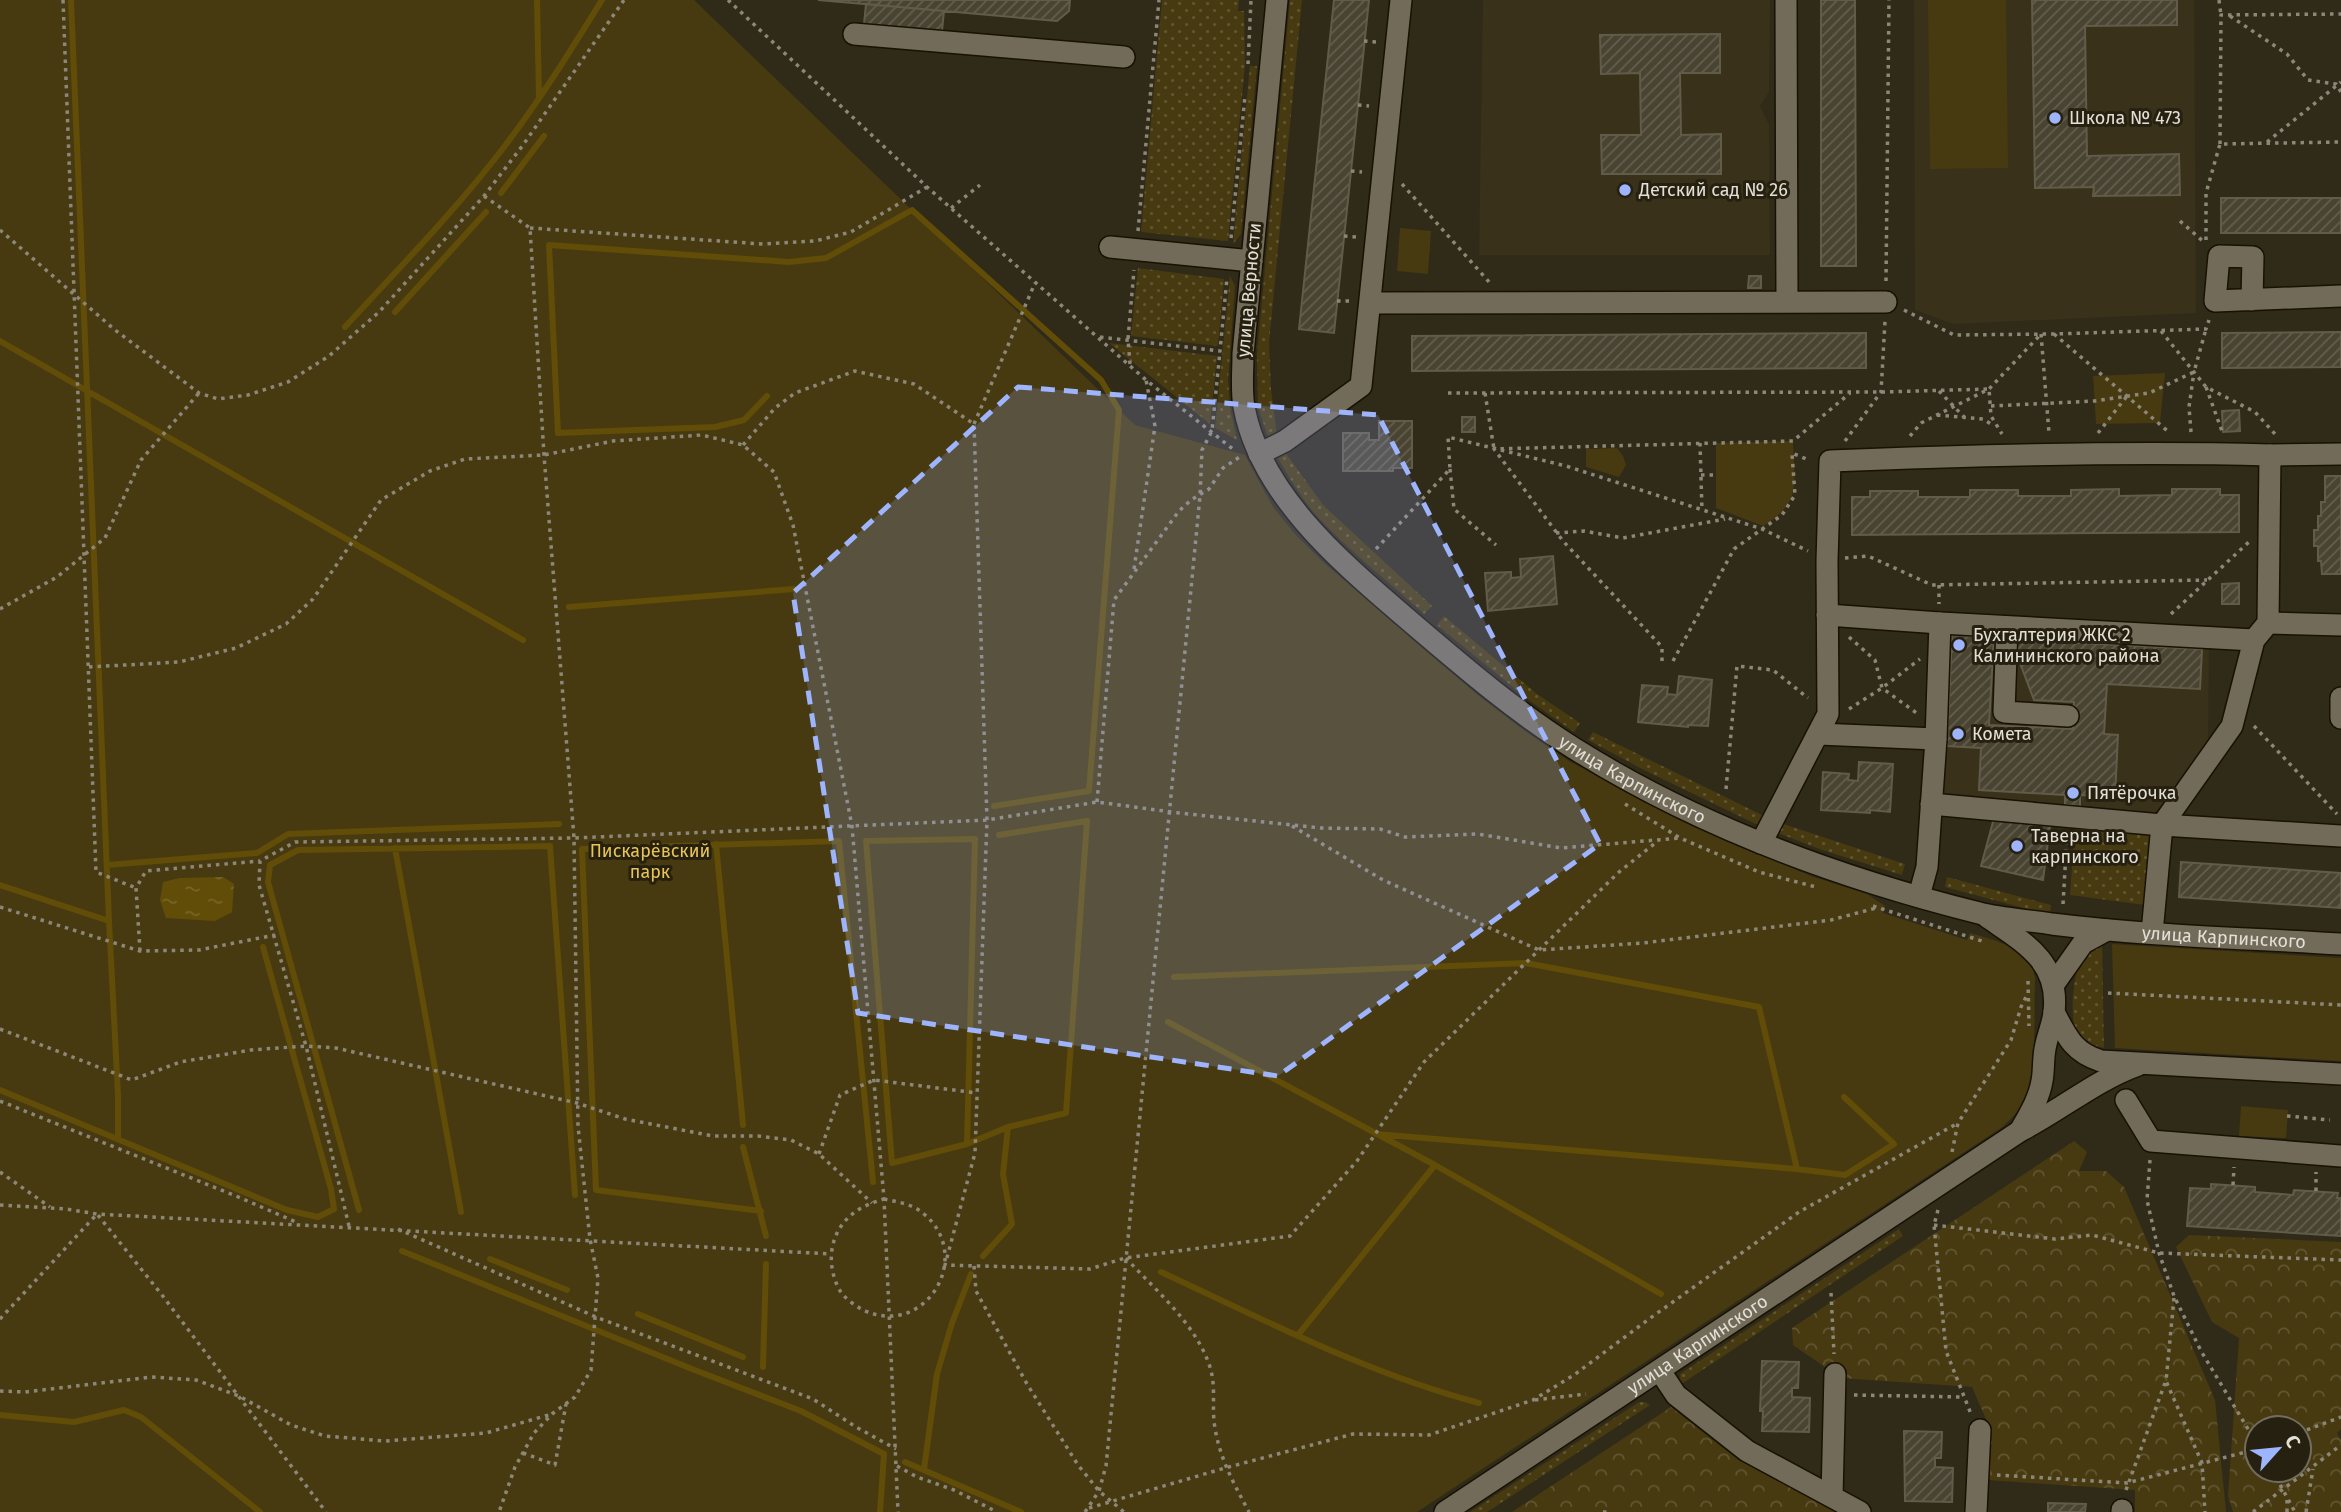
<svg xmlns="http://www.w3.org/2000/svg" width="2341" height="1512" font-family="'Fira Sans',sans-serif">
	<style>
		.built { fill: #393119 }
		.grass { fill: url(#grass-dots) }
		.forest { fill: url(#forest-crowns); fill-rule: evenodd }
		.park { fill: #473a10 }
		.water { fill: url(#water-ripples) }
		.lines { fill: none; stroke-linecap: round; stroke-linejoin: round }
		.stream { stroke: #614d07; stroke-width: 6 }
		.building { fill: url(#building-hatch); stroke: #615b49; stroke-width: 2 }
		.minor-casing { stroke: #181204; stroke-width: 24 }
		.path { stroke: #8c8779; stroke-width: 3.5; stroke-dasharray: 3.5 5; stroke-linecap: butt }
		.minor { stroke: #726b59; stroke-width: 21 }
		.marked { fill: #9eb4fd; fill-opacity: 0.2; stroke: #9eb4fd; stroke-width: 5; stroke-dasharray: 14 9; stroke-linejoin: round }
		.poi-dot { fill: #9eb4fd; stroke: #262010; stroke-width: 2.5 }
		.labels { text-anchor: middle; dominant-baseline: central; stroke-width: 6; stroke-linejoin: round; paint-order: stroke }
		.poi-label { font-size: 18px; fill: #e3dfd5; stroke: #262010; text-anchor: start }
		.street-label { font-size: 18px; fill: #e3dfd5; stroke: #262010 }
		.park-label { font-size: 18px; fill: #e8c454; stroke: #262010 }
	</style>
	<defs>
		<pattern id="grass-dots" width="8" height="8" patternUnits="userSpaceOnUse" patternTransform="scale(1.75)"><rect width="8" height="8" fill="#473a10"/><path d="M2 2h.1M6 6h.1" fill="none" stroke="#615632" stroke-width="1.8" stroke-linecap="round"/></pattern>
		<pattern id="forest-crowns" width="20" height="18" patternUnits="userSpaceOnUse" patternTransform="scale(1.75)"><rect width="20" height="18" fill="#473a10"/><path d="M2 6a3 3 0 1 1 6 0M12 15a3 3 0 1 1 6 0" fill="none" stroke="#615632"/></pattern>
		<pattern id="water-ripples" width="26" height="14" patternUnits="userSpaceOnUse" patternTransform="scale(1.75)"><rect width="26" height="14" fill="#614d07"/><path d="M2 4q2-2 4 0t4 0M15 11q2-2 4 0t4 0" fill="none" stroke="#78662a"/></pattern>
		<pattern id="building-hatch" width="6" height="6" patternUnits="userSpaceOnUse" patternTransform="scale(1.75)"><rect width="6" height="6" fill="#494331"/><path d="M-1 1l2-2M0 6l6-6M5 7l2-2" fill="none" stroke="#635e4e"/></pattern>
	</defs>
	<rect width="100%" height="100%" fill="#302a19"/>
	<!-- built -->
	<path class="built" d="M1483,0H1770L1769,92L1760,106L1769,125L1770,255H1479Z
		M1914,0H2194L2196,313L1953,324L1915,310Z
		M1944,632L2209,647L2208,744L2152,817L1937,798Z"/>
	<!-- grass -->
	<path class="grass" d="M1162,0H1239L1238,11H1244L1245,65L1228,241L1141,232Z
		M1290,0H1302L1269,343L1271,389L1277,436L1269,440L1258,407L1257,354Z
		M1250,66H1257L1241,234L1233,244Z
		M1138,268L1224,279L1218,346L1131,336Z
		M1230,276L1235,286L1228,380L1230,407L1237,440L1215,428Z
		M1109,343L1217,356L1210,424Z
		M1283,449L1323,505L1432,606L1424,614C1388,581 1348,550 1315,514C1300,496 1288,475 1276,455Z
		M1444,616L1537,694L1580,723L1574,732L1530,701L1437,625Z
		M1593,732L1764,816L1760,826L1646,771L1588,740Z
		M1777,822L1905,864L1902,875L1822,850L1773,831Z
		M2075,824L2153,829L2145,905L2070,895Z
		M1947,877L2051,905L2050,915L1945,887Z
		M2102,943L2104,1048C2093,1045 2082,1042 2076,1031C2069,1017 2074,967 2083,955C2087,949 2095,946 2102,943Z
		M1899,1229L1903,1236L1680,1385V1374Z
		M1639,1402H1645L1650,1405L1487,1512H1470Z"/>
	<!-- forest -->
	<path class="forest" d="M2074,1141L2087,1152L2079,1171H2106L2124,1187L2215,1400L2226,1512H2135V1490L1988,1480L1990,1428L1972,1387L1841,1378L1793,1345L1792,1328Z
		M2189,1235L2341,1242V1429L2337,1433L2341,1440V1512H2233L2228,1496L2239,1338L2212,1322L2176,1247ZM2299,1428V1470H2257V1428Z
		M1671,1407L1737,1459L1838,1512H1512Z"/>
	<!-- park -->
	<path class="park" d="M0,0H694L1135,425L1245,455L1273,507L1295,534L1323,562L1479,696L1525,731L1569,761L1690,825L1811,876L1867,894L1885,906L1883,913L1967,940L1970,933C1995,940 2029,948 2035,977C2034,1009 2037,1071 2025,1098C2020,1111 2011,1119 2001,1128L1417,1512H0Z
		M1928,0H2006L2008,168L1930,169Z
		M1400,228L1431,231L1428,274L1397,271Z
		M2165,373L2160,423L2096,424L2093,376Z
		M1793,441C1794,482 1803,502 1763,526L1716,508V443Z
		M1617,448L1623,456L1626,465L1619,477L1586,467V449Z
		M2112,944L2341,958V1061L2115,1048Z
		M2241,1106L2288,1110L2286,1138L2239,1136Z"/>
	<!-- water -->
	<path class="water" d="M223,877L234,884L232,912L215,921L166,918L160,900L163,882L180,878Z"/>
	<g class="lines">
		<!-- stream -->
		<path class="stream" d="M71,0L109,921L118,1095V1139
			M537,0L539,98
			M501,193L544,136
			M395,312L486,212
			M345,327C399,268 456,210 504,147C540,100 571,50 602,0
			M0,341L523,640
			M767,396L744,420L715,427L558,433L549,245L789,262L826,258L912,210L1101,380L1119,410L1089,791L994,806
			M569,607L794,589
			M716,844L743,1125
			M395,848L461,1212
			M107,865L257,853L288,834L559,824
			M0,885L109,921
			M1174,977L1526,963L1759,1007L1797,1169L1376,1134
			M1168,1022L1435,1165L1661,1294
			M0,1090L287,1210L318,1217L334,1209L331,1189L263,947
			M967,1144L975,839L866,841L892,1163L967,1144L1008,1127L1066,1113L1087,821L999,835
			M743,1147L766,1236
			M1797,1169L1845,1175L1894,1144L1844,1097
			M359,1210L268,882L270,865L298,850L550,846L575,1195
			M761,1211L596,1190L582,849L839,841L873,1182
			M402,1251L692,1369L801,1411L884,1454L880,1512
			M983,1256L1012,1224L1003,1174L1008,1127
			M490,1259L567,1290
			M1161,1272C1265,1320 1368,1374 1479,1403
			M638,1314L743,1357
			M1298,1335L1435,1165
			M763,1367L766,1264
			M0,1415L74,1422L124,1410L141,1417L260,1512
			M905,1462L1021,1512
			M924,1469L937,1374L952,1323L971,1274"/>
	</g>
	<!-- building -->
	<path class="building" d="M818,0H1070L1069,11L1057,21Z
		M1334,0H1369L1334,333L1299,329Z
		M1821,0H1855L1856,266H1821Z
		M2032,0H2177V25L2085,26L2087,156L2179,154L2180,195L2093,196L2094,187L2035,188Z
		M866,4L944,11L942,31L864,24Z
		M1720,34V73H1680L1681,135L1721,134V174H1602L1601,135H1641L1640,73L1601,74L1600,35Z
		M2221,198H2341V233H2221Z
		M1749,276H1761V288H1748Z
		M2341,332V367L2222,368V333Z
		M1866,333V368L1412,371V336Z
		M2239,410L2240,431L2223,432L2222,411Z
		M1462,417H1475V432H1462Z
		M1379,421H1412V468H1393V471H1343V433H1369V440H1379Z
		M2325,476H2341V574H2322L2321,561H2318V546H2314V530H2318V516H2321V502H2325Z
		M2119,489V496L2172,495V489H2220V495H2239V532L1852,535V497H1870V491H1918V497H1970V490H2018V496H2071V490Z
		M1553,556L1557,604L1488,611L1485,573L1511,572V578L1521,577L1520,559Z
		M2239,583V604H2222V584Z
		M1952,635L1994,637L1989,725L2073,729L2074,702L2034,700L2017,655V640L2202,649L2200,689L2107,684L2104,734L2118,735L2115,797L2080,795V806L2071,805H2065V795L1979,790L1981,748L1947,746Z
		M1679,676L1712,680L1708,726L1688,725V727L1638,722L1642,685L1668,687L1667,694L1677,695Z
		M1859,762L1893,764L1890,812L1870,810V813L1821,810L1823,772L1849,774L1848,780L1858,781Z
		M1994,818L2050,826L2043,880L1981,866Z
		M2181,862L2341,873V908L2179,897Z
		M2211,1184L2255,1187V1192L2293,1195L2294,1190L2338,1193L2337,1198H2341V1236L2187,1226L2190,1188L2211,1189Z
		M1762,1361L1799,1362L1798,1388H1792V1397L1810,1398L1809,1432L1762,1431L1763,1411H1760Z
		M1904,1431L1942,1432L1941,1458H1935V1467L1953,1468L1952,1502L1905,1501Z
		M2048,1503L2086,1504L2085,1512H2048Z"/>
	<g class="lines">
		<!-- minor casing -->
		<g class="minor-casing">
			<g id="minor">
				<path id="s1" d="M1277,0L1243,354C1243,371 1241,390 1244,407C1260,494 1341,562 1405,617C1459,663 1514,711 1575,749C1698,826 1839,878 1979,913C2002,919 2028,920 2052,924C2148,936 2245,938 2341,944"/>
				<path d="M1786,0L1787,300"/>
				<path d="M854,34L1124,57"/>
				<path d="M1110,247L1252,261"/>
				<path d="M2252,300L2253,257L2219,256L2215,301L2341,296"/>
				<path d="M1371,303L1886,302"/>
				<path d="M1259,454L1285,441L1361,386L1401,0"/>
				<path d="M2270,455L2341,454"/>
				<path d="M1827,615L1940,623L2254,640"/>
				<path d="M2268,623L2341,625"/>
				<path d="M2007,627L2004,712L2068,716"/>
				<path d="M2341,698V718"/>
				<path d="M1819,734L1936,739"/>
				<path d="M1931,804L2162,825L2341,836"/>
				<path d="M1761,843L1828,714L1827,561L1830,461C1977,455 2123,451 2270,455L2268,623L2254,640L2232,726L2162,825L2152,933"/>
				<path d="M1919,896L1927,867L1936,739L1940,623"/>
				<path d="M1987,917C2023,942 2060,961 2054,1012C2053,1024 2047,1036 2045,1049C2043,1059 2044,1071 2042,1081C2039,1099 2029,1115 2020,1131"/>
				<path d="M2054,984L2083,943L2107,930"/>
				<path d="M2054,1012C2067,1037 2073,1052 2101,1061L2341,1074"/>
				<path d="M2126,1100L2151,1141L2341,1156"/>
				<path d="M1660,1371L1676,1395L1747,1451L1860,1512"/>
				<path d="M1832,1496L1835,1374"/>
				<path id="s2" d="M1445,1512L2020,1131C2061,1110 2096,1080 2138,1065"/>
				<path d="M1976,1512L1980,1430"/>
				<path d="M2122,1512V1510"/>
			</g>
		</g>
		<!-- path -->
		<path class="path" d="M63,0L96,872L136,888
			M728,0L927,187L1146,380L1234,450
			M2219,0L2221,15
			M2230,16L2287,54L2308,80L2336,84L2341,92
			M1364,41L1376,42
			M1248,64L1251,0
			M1358,105L1369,106
			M2267,142L2341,82
			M2220,144L2221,15L2341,14
			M1351,171L1362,172
			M1402,184L1490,283
			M484,196L530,228L544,455L574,838L578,1126L590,1239L598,1278L591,1370L575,1397L552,1414L534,1433L515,1467L499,1512
			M951,208L980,185
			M2180,221L2205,243
			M530,228L763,244L815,241L851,232L927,187
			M0,230L115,330L199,393L218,399L248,395L288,382L329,356L379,312L484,196L523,145L624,0
			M1138,231L1159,0
			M1344,236L1356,237
			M1231,238L1245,96
			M2206,240V193L2220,144L2341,142
			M1886,281L1889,0
			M1337,301H1349
			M1904,310L1954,335L2054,334L2206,329L2209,320
			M2161,331L2206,387L2255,412L2275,434
			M2041,334L2049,433
			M2054,334L2170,433
			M1100,337L1220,351L1227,278
			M1130,364L1128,339L1134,270
			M2206,387L2223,434
			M1939,391L1964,417
			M1448,393L1881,392L1989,389L1991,416L2002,434
			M1485,393L1494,449
			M1991,406L2095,401L2149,393L2194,372L2206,329
			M1937,415L1983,419L1994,426
			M974,424L1035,283
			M2191,432L2189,407L2194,372
			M2098,433L2127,396
			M1910,436L1921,423L1989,389L2041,334
			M1845,441L1881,392L1885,321
			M1700,443L1702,511
			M743,445L775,408L795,393L855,371L914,384L974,424L987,820L975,1153L945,1265L1090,1269L1125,1258L1290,1236L1357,1161L1424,1062L1619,872L1659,840
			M1450,469L1454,509L1496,545
			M1701,475H1716
			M1556,533L1584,531L1623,538L1725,519
			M1376,549L1450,469L1448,437L1566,466L1762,529L1808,551
			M1845,558L1868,556L1932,585L2207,580
			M1134,569L1155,426L1146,380
			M1939,585V604
			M0,609L57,577L105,538L141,460L199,393
			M2171,614L2250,541
			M1849,637L1875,660L1882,688L1918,714
			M1662,661V647L1563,541L1494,449L1793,441L1850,393
			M1673,661L1734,549L1782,515L1795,495L1792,453L1809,460
			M89,667L179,662L236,648L286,624L313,599L381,500L430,471L465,459L544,455L613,441L702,435L743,445L774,472L793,525L852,826L884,1199L898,1512
			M1849,709L1882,688L1920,659
			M2254,726L2337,814
			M1726,789L1737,666L1773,670L1808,698
			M1097,802L1114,600L1179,511L1191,500L1209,489L1223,468L1241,456
			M1625,804L1680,838L1759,872L1816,887
			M1292,826L1383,880L1539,950L1643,943L1831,920L1876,908
			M2063,904L2067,835
			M1873,906L1985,942
			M0,907L140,951L199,950L275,935
			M140,951L136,888L146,871L260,861
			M2028,981L2029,1026
			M2108,993L2341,1005
			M0,1029L132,1080L180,1062L251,1050L306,1046L336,1048L577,1103L625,1119L713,1136H758L791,1140L819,1154L872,1203
			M0,1101L236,1196L296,1222
			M2287,1116L2330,1120
			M1952,1152L1958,1123L2011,1040L2021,1007L2028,993
			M819,1154L840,1095L874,1080L977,1093
			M2150,1160L2147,1200L2159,1253L2174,1296L2201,1351L2257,1444
			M0,1172L50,1207
			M2233,1185L2234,1167
			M2316,1191V1172
			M884,1199C898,1202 913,1204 924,1214C975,1257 925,1339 863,1310C854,1305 844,1298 839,1289C825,1262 830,1230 855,1212C863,1206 874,1202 884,1199Z
			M0,1205L66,1209L97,1214L831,1254
			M1938,1210L1934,1225L1946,1351L1971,1414
			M1934,1225L2055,1239L2092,1235L2159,1253L2341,1260
			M349,1226L306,1046L259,885L260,861L295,842L574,838L987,820L1097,802L1179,813L1321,828L1380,829L1405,837L1478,834L1561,848L1680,838
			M398,1229L596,1317L813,1399L856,1427L896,1449
			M1126,1258C1155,1290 1194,1322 1209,1364C1217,1386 1211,1406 1215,1428C1220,1459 1234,1484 1249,1512
			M974,1266L976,1291L1027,1384L1078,1465L1099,1491L1124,1512
			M1831,1293L1834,1354
			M2174,1298L2166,1381L2202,1463L2205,1512
			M0,1319L97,1214L162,1295L326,1512
			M0,1391L25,1392L152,1377L196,1380L239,1396L291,1425L325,1436L385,1441L486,1433L552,1414
			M1854,1395L1962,1397
			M1535,1400L1586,1394
			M2299,1433L2341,1417
			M523,1453L555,1465L566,1404
			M897,1466L917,1477L954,1490L997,1512
			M2272,1470L2295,1512
			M1997,1475L2127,1483L2257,1449
			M2126,1490L2165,1383
			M1089,1508L1225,1468L1353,1434L1429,1435L1533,1400L1574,1375L1649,1319L1799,1212L1958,1123
			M1085,1512L1099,1491L1106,1466L1200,496L1202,450L1212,431L1220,351
			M1603,1512H1608
			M2253,1512L2341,1445
			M2287,1512V1500
			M2306,1512L2313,1469"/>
		<!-- minor -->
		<use href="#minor" class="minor"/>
	</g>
	<!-- marked area -->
	<path class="marked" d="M1018,387L1378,415L1600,844L1278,1076L858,1013L793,593Z"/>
	<!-- markers -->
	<g class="poi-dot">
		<circle cx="2055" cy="118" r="7"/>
		<circle cx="1625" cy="190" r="7"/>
		<circle cx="1959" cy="645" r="7"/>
		<circle cx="1958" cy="734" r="7"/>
		<circle cx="2073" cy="793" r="7"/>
		<circle cx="2017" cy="846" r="7"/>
	</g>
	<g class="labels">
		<!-- poi labels -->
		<g class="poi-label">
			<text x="2069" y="118">Школа № 473</text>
			<text x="1639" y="190">Детский сад № 26</text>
			<text x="1973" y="635">Бухгалтерия ЖКС 2<tspan x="1973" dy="21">Калининского района</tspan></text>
			<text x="1972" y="734">Комета</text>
			<text x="2087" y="793">Пятёрочка</text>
			<text x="2031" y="836">Таверна на<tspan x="2031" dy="21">карпинского</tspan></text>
		</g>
		<!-- street labels -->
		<g class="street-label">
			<text transform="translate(1249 290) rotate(-85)">улица Верности</text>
			<text stroke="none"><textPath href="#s1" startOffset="959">улица Карпинского</textPath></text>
			<text stroke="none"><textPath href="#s1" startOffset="1578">улица Карпинского</textPath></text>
			<text stroke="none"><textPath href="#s2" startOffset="303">улица Карпинского</textPath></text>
		</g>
		<!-- park labels -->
		<g class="park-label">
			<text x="650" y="851">Пискарёвский<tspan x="650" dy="21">парк</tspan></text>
		</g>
	</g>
	<!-- north arrow -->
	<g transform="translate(2278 1449) rotate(63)"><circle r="33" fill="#262010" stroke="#726c5f" stroke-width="2"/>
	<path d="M0-5L12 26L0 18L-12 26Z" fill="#9eb4fd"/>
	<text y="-10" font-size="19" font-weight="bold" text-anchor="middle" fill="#e3dfd5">С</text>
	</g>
</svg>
